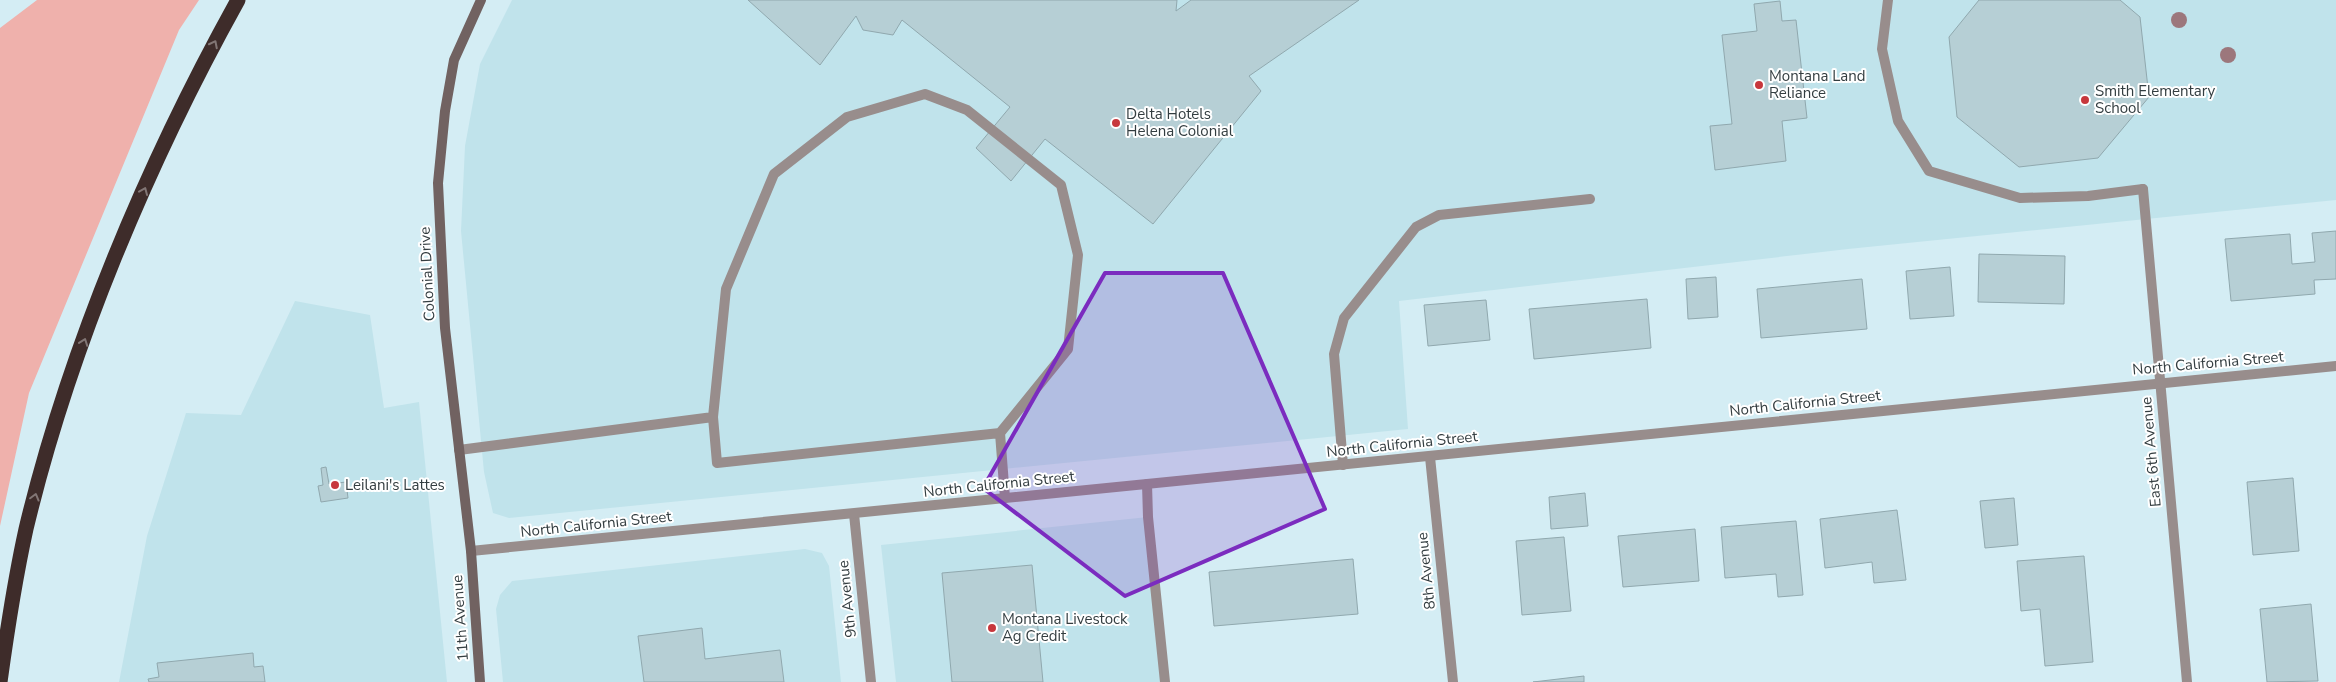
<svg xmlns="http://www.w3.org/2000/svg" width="2336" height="682" font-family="'Nunito Sans',sans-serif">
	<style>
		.built { fill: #c0e3eb }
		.green { fill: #efb1ac }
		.building { fill: #b6cfd5; stroke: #90a8ae }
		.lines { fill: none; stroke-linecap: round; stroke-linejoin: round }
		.service { stroke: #988d8c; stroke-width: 10 }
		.minor { stroke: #988d8c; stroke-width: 10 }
		.tertiary { stroke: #988d8c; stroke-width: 10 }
		.secondary { stroke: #716261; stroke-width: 10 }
		.motorway { stroke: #3e2c2a; stroke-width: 15 }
		.tree { fill: #9c777c }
		.oneway { stroke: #827675 }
		.marked { fill: #7b2cbf; fill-opacity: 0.2; stroke: #7b2cbf; stroke-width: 4; stroke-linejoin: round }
		.poi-dot { fill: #c7373c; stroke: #fff; stroke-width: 2 }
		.labels { text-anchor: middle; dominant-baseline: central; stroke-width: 4; stroke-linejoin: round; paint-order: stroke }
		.poi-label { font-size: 15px; fill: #333d40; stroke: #fff; text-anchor: start }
		.street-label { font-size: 15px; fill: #333d40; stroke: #fff }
	</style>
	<rect width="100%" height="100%" fill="#d4edf4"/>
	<!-- built -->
	<path class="built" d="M512,0H2336V200L1848,249L1399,301L1408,429L509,518L493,513L484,472L461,231L465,146L480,64Z
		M295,301L370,315L384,408L419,402L447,682H119L147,536L186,413L241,415Z
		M1148,517L1165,682H896L881,545Z
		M805,549L822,553L829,566L841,682H503L496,609L500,595L512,581Z"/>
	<!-- green -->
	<path class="green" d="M37,0H199L179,30L29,393L0,526V28Z"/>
	<!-- building -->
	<path class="building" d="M748,0H1177L1176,11L1191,0H1359L1249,76L1261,91L1153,224L1045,139L1011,181L976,148L1010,107L902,20L893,35L863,30L856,16L820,65Z
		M1979,0H2120L2140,17L2149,97L2098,158L2019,167L1957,117L1949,37Z
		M1780,1L1782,21L1796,20L1807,118L1782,121L1786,161L1715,170L1710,126L1732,124L1722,35L1757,31L1754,4Z
		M2336,231V279L2314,280L2315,294L2231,301L2225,239L2290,234L2292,264L2315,262L2312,233Z
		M1979,254L2065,256L2064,304L1978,302Z
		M1950,267L1954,316L1910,319L1906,271Z
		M1716,277L1718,317L1688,319L1686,279Z
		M1862,279L1867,329L1761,338L1757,289Z
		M1647,299L1651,348L1534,359L1529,309Z
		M1486,300L1490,340L1428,346L1424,305Z
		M326,467L329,484L346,482L348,498L321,502L318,486L323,485L321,468Z
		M2293,478L2299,551L2253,555L2247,482Z
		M1585,493L1588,526L1551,529L1549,497Z
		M2014,498L2018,545L1985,548L1980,501Z
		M1897,510L1906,580L1874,583L1872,562L1825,568L1820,519Z
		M1796,521L1803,595L1778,597L1776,574L1725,578L1721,527Z
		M1695,529L1699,581L1623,587L1618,536Z
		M1564,537L1571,611L1522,615L1516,541Z
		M2084,556L2093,662L2045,666L2040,609L2021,611L2017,561Z
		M1353,559L1358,614L1214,626L1209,572Z
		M1032,565L1043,682H952L942,573Z
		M2311,604L2318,681L2267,682L2260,609Z
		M702,628L705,659L780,650L784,682H644L638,636Z
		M253,653L254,667L263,666L265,682H149L148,679L159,677L157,663Z
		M1584,676V682H1533Z"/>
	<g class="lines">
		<!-- service -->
		<path class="service" d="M1888,0L1882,49L1898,121L1929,171L2020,198L2088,196L2143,189
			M713,417L717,463L1000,433
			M459,450L713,417L726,289L774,174L847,117L925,94L967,110L1061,185L1078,255L1068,349L1000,433L1005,498
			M1343,465L1334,354L1344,318L1416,227L1439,215L1590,199
			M1147,484L1148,517L1165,682"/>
		<!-- minor -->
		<path class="minor" d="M2143,189L2187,682
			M1430,457L1453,682
			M854,514L871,682"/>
		<!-- tertiary -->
		<path class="tertiary" d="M471,551L2336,366"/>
		<!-- secondary -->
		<path class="secondary" d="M480,682L471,551L445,328L438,183L445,111L454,60L481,0"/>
		<!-- motorway -->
		<path class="motorway" d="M0,682C7,631 15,579 26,529C69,349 148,162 238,0"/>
	</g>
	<!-- trees -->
	<g class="tree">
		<circle cx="2179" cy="20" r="8"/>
		<circle cx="2228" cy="55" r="8"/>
	</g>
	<!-- one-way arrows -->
	<defs><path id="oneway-chevron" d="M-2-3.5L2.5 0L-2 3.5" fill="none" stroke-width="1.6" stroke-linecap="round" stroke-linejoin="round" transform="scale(1.25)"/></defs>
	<g class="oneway">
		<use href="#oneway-chevron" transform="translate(214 44) rotate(-63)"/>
		<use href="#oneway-chevron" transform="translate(144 191) rotate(-67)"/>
		<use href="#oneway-chevron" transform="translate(84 342) rotate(-70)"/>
		<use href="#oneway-chevron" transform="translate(35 497) rotate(-75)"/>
	</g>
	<!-- marked area -->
	<path class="marked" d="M1105,273H1223L1325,509L1125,596L983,488Z"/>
	<!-- markers -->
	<g class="poi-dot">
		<circle cx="1759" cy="85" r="5"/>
		<circle cx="2085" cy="100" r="5"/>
		<circle cx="1116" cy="123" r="5"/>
		<circle cx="335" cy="485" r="5"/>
		<circle cx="992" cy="628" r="5"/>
	</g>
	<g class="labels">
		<!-- poi labels -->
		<g class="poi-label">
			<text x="1769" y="76">Montana Land<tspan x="1769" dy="17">Reliance</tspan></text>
			<text x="2095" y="91">Smith Elementary<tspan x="2095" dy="17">School</tspan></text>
			<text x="1126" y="114">Delta Hotels<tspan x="1126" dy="17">Helena Colonial</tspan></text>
			<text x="345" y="485">Leilani's Lattes</text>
			<text x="1002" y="619">Montana Livestock<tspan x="1002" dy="17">Ag Credit</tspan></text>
		</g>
		<!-- street labels -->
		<g class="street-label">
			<text transform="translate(427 274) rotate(-93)">Colonial Drive</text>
			<text transform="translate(2208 363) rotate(-5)">North California Street</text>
			<text transform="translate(1805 403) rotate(-6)">North California Street</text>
			<text transform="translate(1402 444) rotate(-6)">North California Street</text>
			<text transform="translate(2151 452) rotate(-95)">East 6th Avenue</text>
			<text transform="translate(999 484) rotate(-6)">North California Street</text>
			<text transform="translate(596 524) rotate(-6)">North California Street</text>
			<text transform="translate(1426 571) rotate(-96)">8th Avenue</text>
			<text transform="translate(847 599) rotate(-96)">9th Avenue</text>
			<text transform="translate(460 618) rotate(-94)">11th Avenue</text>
		</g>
	</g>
</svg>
